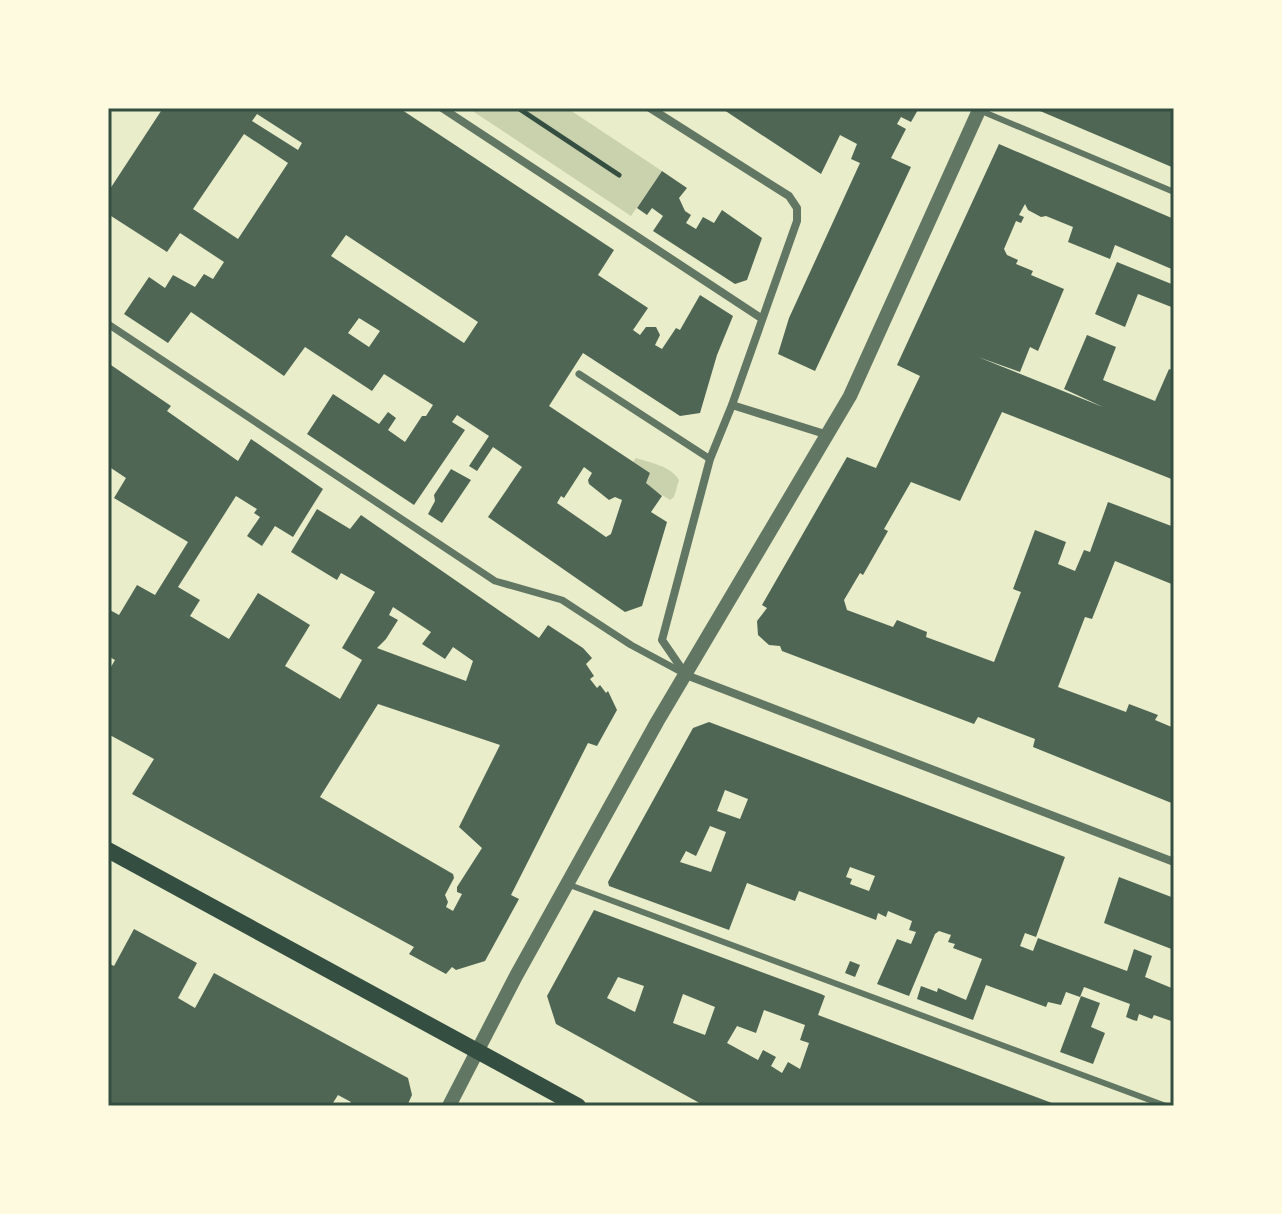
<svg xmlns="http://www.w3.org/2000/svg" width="1282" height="1214" font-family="Raleway,sans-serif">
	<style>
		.green { fill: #cad2ad }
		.building { fill: #4f6655; fill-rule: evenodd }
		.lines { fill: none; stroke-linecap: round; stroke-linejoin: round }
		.path { stroke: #344e41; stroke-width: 5 }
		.service { stroke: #617663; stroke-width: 6 }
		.pedestrian { stroke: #617663; stroke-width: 7 }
		.minor { stroke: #617663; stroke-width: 8 }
		.tertiary { stroke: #617663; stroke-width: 14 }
		.secondary { stroke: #344e41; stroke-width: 16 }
		.neatline { fill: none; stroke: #344e41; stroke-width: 3 }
	</style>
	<rect width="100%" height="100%" fill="#e9edc9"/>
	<!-- green -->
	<path class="green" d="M468,108H567L662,171L631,216Z
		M636,458C651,463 671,466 679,480L674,497L670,500L648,486L646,483L650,473L633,462Z"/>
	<!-- building -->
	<path class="building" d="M163,108H399L614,250L598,275L648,308L633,330L640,335L646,327H656L660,335L655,345L662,349L676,328L680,330L700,295L733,316L717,355L700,413L680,416L583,353L549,406L650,473L646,483L662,496L651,512L667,522L642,606L625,612L488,517L522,467L493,447L477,471L469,466L489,436L457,415L452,422L465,430L414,505L307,434L333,394L379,424L388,412L396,418L388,430L405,442L422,416H426L433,405L384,374L372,391L305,347L284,376L191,312L168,343L124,314L149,277L165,288L173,275L195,287L204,274L213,279L224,262L180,233L167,252L108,214V192ZM257,114L302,143L298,150L252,121ZM244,134L288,163L238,239L193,209ZM346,235L478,322L464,343L331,256ZM359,318L380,331L369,347L348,333ZM584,467L592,473L588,480L589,484L609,500L615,497L622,500L611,534L606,537L557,503L561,496L564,498Z
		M721,108H919L911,122L901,117L897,124L906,129L891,158L911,167L815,371L778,354L789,318L860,163L851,159L857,144L840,135L821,174Z
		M1033,108H1174V168L1132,150Z
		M999,144L1174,219V270L1115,245L1110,259L1068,242L1073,227L1046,216L1041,217L1028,210L1025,204L1019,215L1024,217L1021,223L1016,221L1004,249L1007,255L1018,260L1016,264L1033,271L1031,275L1064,289L1038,351L1030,347L1020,372L978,357L1103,407L1064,389L1087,335L1116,347L1103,380L1155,401L1169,369L1174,371V480L1002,412L960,501L911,482L884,529L888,531L863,575L860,573L844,600L847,610L893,627L897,620L927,632L926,637L994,662L1021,592L1013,589L1035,530L1066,542L1058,564L1075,571L1084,550L1090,552L1108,502L1174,527V585L1115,561L1092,619L1085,617L1058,687L1126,712L1129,704L1158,715L1155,720L1174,728V804L1033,747L1035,739L978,717L974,724L782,651L780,646L769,645L758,635L757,621L767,608L762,605L847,457L876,468L920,376L897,365Z
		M662,171L687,188L679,198L685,211L691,215L686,223L696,229L703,217L714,223L722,210L762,238L747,280L735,284L653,231L663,216L652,208L647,215L637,208Z
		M1117,262L1174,285V308L1138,294L1125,327L1095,314Z
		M108,363L171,406L167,411L238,461L251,439L323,489L293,537L275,526L262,546L247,536L260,517L254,513L257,509L236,496L178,587L200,600L190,616L229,639L258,593L310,625L285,666L340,699L362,660L342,648L375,592L341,573L337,580L291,552L317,509L350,529L361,515L539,638L548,625L583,648L592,658L586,664L594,676L590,679L597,688L600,685L606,693L608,691L617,710L597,746L588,743L511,895L519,899L485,961L456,970L452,967L446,974L409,954L414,947L132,794L154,759L108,734V672L115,660L108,656V609L119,615L137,585L155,595L188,542L114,498L126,478L108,466ZM393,607L431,632L422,644L445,659L453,647L473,661L466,681L377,648L386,639L398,620L389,615ZM378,704L500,745L459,827L482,848L457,887V892L462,894L453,911L446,907L448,902L445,895L454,878L453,874L320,797Z
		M451,469L471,480L442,523L428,514L435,501L434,495Z
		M709,722L1065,857L1036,937L1025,933L1020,946L1033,951L1038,938L1127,971L1134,949L1152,956L1145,977L1174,989V1022L1154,1015L1152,1019L1139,1014L1137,1021L1133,1020L1126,1017L1130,1004L1084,987L1080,997L1066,992L1061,1005L1048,1002L1046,1007L986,985L973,1020L917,999L921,986L937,992L938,988L966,1000L982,959L953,948L955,944L948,942L951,935L939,931L935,934L909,996L877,984L897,939L911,944L916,932L909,930L912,921L888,911L886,917L878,913L876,920L799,891L795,901L747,883L729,930L609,886L608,882L693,728ZM725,790L748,799L740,819L717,811ZM710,826L726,832L711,872L680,862L686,851L696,856ZM850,867L875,876L869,891L850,884L852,879L846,877Z
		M1119,877L1174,898V950L1104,923Z
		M594,910L821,994L825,996L818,1015L1060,1106H705L556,1024L547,996ZM618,977L644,986L635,1012L607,998ZM683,994L715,1007L705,1035L673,1023ZM764,1010L805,1025L800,1040L809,1043L800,1069L788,1062L782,1073L771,1066L776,1057L763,1050L758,1060L727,1043L737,1026L756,1033Z
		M134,929L197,963L178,998L195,1008L214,973L408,1078L412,1095L407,1106H349L351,1102L338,1095L331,1106H108V963L114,966Z
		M850,961L860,965L855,977L845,973Z
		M1081,996L1100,1003L1091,1027L1105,1033L1093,1064L1060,1052Z"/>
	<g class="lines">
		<!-- path -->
		<path class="path" d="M518,108L619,175"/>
		<!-- service -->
		<path class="service" d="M979,110L1174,192
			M567,884L1166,1106"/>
		<!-- pedestrian -->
		<path class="pedestrian" d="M108,324L495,581L562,600L631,645L685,674
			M579,374L710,459"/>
		<!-- minor -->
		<path class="minor" d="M442,108L761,318
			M650,108L789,196L797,208V221L732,405L710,459L662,640L686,675L1174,862
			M732,405L828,435"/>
		<!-- tertiary -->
		<path class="tertiary" d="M449,1106L516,976L657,722L850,396L980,108"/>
		<!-- secondary -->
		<path class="secondary" d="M108,850L578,1106"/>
	</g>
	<!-- border -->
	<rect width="1282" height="1214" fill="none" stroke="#fefae0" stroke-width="220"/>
	<rect x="110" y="110" width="1062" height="994" class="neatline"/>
</svg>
